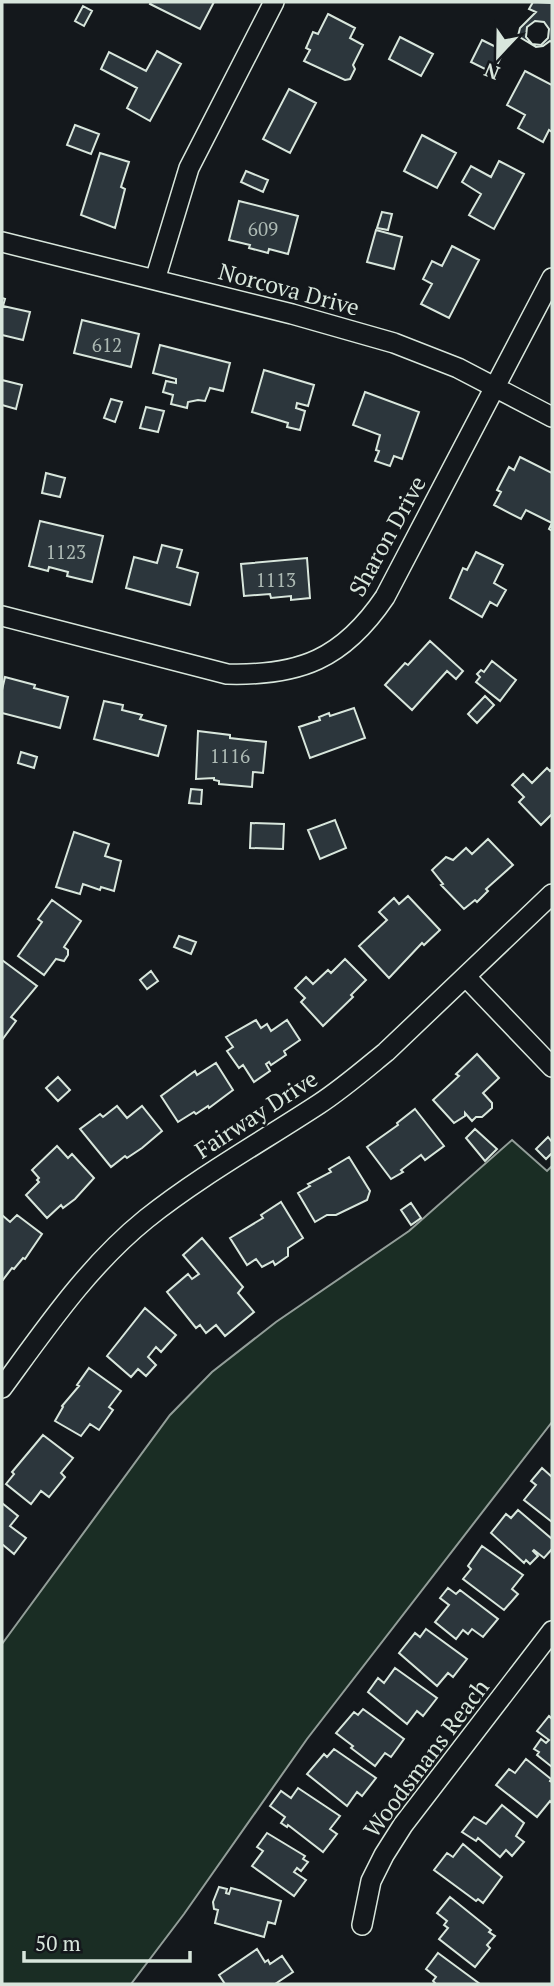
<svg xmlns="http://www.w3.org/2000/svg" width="554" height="1986" font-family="'PT Serif',serif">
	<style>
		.green { fill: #1a2d24; stroke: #939e99; stroke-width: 2 }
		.building { fill: #2c363c; stroke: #d8e6dc; stroke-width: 2; fill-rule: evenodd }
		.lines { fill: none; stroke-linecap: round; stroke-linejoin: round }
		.minor-casing { stroke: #d8e6dc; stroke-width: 22 }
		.minor { stroke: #14181c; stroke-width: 19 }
		.labels { text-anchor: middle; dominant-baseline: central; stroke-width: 5; stroke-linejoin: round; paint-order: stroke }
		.number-label { font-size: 19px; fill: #adbab4 }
		.street-label { font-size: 23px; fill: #d8e6dc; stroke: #14181c }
	</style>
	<rect width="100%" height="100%" fill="#14181c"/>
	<!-- green -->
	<path class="green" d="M512,1140L547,1171L552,1166V1422L307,1739L184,1914L131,1984H2V1644L170,1415L212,1372L276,1322L409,1231Z"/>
	<!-- building -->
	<path class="building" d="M151,2H214L200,29L150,4Z
		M533,2L552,3V42L550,41L543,46L536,47L518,36L520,28L536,12L529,9ZM535,21L544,22L549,29L548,38L541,45L532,44L526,37L527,27Z
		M83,6L92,11L84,26L75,21Z
		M328,14L355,28L350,38L363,45L353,65L355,69L350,79L345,80L304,61L310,50L306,48L313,32L318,34Z
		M400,37L433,54L421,76L389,59Z
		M482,40L504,51L493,73L471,62Z
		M157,51L181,64L150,121L127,108L137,88L101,69L109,52L146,71Z
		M525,71L552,85V132L549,130L543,142L518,128L525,115L507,105Z
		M289,89L316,103L290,153L263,139Z
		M75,125L99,134L91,154L67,145Z
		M422,135L456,153L437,188L404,171Z
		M100,153L129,162L121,187L125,189L115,228L81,215Z
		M499,161L524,174L494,229L469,215L481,194L462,182L471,166L491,177Z
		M246,171L268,180L263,192L241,182Z
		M239,201L298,216L288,254L269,249L268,253L249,248L250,245L229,240Z
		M382,212L392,214L388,230L377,228Z
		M376,230L402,237L394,269L367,262Z
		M452,246L479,260L449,318L421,304L432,284L423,279L432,261L442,266Z
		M2,298L5,299L3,306L30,312L23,340L2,335Z
		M82,320L139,334L131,367L74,353Z
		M160,345L230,363L223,391L210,388L205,401L198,400L188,402L187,408L171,404L173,395L163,392L166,381L176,383V379L153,373Z
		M264,370L314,385L308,406L297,403L296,408L305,411L300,430L287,427L288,423L252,412Z
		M2,380L22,385L16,409L2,405Z
		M365,392L419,412L402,459L394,456L390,466L375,461L379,451L376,450L380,435L353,425Z
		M111,399L122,402L115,422L104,418Z
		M146,407L164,411L158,432L140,428Z
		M520,457L552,473V531L549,529L552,523L526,510L521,519L494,505L501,492L497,490L509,467L514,470Z
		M46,473L65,478L60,497L42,493Z
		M40,521L103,536L92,582L67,576L68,572L49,567L48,571L29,566Z
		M162,545L182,550L177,567L198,573L190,605L126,588L134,557L157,563Z
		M476,552L503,565L494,583L506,590L497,606L490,602L482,617L450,598L463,568L467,570Z
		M307,558L310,598L291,600V596L271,598L270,594L244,596L241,564Z
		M430,641L463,671L456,679L447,671L412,710L385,685L405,663L408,665Z
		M492,661L516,680L500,701L476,682L480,677L477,674L481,670L484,672Z
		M5,677L35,685L34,688L68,697L60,728L2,713V690Z
		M485,696L494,705L477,723L468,714Z
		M104,701L123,705L122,710L142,715L140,719L166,726L158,756L94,739Z
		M354,708L365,738L310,758L299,727L320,720L319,717L329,713L330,716Z
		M198,731L230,735V738L266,742L263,773L253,772L252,787L219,784V781L214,780V778L196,779Z
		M21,752L37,757L34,768L18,763Z
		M547,768L550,771L552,769V814L541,825L519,802L524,797L512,785L523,774L532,783Z
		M191,789L202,790L201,804L189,803Z
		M335,820L346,848L320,859L308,830Z
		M251,823L284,824L283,849L250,848Z
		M74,832L109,844L105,856L121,861L114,891L101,887L100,890L83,884L80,894L56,887Z
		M488,839L513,865L486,889L488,891L477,902L475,900L464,909L441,885L443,884L432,870L446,857L453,860L466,848L472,854Z
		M408,896L440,930L424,945L422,943L389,978L359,946L387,920L379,912L394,898L399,904Z
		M52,900L81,921L64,947L68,950V955L64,961L56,959L44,975L18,956L42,922L38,919Z
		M179,936L196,942L191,954L174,947Z
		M345,959L366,980L351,995L353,997L323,1026L301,1002L305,998L295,988L306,977L313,984L328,970L331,973Z
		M2,960L37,986L11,1017L16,1021L2,1040Z
		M151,971L158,981L147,989L140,980Z
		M256,1020L261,1028L267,1024L271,1031L287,1020L300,1040L284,1051L286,1055L271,1065L269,1062L266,1064L270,1071L254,1082L243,1065L239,1068L227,1051L233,1047L226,1037Z
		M477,1054L499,1078L483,1093L492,1103V1108L482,1117H476L472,1121L465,1113V1116L454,1123L433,1100L459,1076L456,1074Z
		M216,1063L233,1090L209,1108L208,1106L196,1114L194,1112L178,1122L161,1096L195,1071L197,1075Z
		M58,1077L70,1090L58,1101L46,1088Z
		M117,1106L127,1118L142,1106L162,1131L142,1148L127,1158L125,1156L111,1167L80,1129L100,1114L103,1117Z
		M415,1109L444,1146L425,1160L421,1155L401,1170L403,1172L391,1179L367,1147L398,1125L397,1123Z
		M475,1129L497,1149L485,1161L466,1138Z
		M548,1137L552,1142V1153L546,1159L536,1149Z
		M57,1146L68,1158L72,1154L94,1178L75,1199L63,1208L61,1205L47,1218L26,1195L39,1182L37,1180L39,1178L32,1170Z
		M349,1157L370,1191L367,1200L336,1215H327L315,1222L298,1193L310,1186L308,1184L331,1172L329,1169Z
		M281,1202L303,1238L288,1248V1256L275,1265L273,1261L262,1267L256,1259L247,1265L230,1238L263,1218L261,1215Z
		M411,1203L421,1218L411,1225L401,1210Z
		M2,1215L10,1222L17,1215L42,1234L25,1259L23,1258L14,1269L12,1268L2,1281Z
		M202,1238L243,1287L238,1293L254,1312L225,1336L216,1325L206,1333L200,1325L196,1328L167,1292L188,1274L192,1279L199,1274L183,1255Z
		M145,1308L176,1335L161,1352L156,1347L148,1357L156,1365L146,1376L138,1369L131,1377L107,1356Z
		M89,1368L121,1391L109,1407L113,1410L99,1430L90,1424L81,1436L55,1421L63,1407L62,1406L79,1386L77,1385Z
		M43,1435L73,1458L61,1473L65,1477L49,1497L41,1491L31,1504L6,1484L14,1474L12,1472Z
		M542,1468L552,1477V1522L524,1500L536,1485L531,1481Z
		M2,1503L18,1516L10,1526L26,1538L14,1554L2,1544Z
		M518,1510L552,1539V1549L544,1558L534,1550L533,1551L538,1556L530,1564L526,1560L524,1563L491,1533L506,1514L511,1518Z
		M482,1546L523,1575L512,1589L518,1594L504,1610L463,1579L471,1569L468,1566Z
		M448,1588L456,1594L460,1590L498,1619L483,1637L472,1629L468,1634L463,1630L456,1639L435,1622L449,1605L440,1598Z
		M426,1629L467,1659L453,1677L448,1673L437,1686L399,1653L415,1633L420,1637Z
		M395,1668L437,1698L423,1716L417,1711L407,1724L368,1692L378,1678L384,1683Z
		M363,1709L404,1739L391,1757L385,1753L375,1766L351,1748L353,1746L336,1733L354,1712L358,1715Z
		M549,1716L552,1719V1767L537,1755L539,1752L534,1749L541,1739L546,1743L549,1740L537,1731Z
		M334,1749L376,1778L362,1796L357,1792L347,1806L307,1774L324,1754L327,1757Z
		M526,1759L551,1779L550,1781L552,1782V1803L550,1801L537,1817L496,1785L509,1769L515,1773Z
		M298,1788L340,1816L330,1829L337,1834L323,1852L288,1825L287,1827L281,1823L285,1817L270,1806L281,1791L291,1798Z
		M502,1805L524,1823L516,1836L524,1842L512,1856L506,1850L500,1857L478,1838L476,1841L462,1832L474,1817L486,1824Z
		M267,1833L305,1856L303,1859L308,1862L301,1871L297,1868L294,1872L306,1880L294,1896L252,1866L263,1851L257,1847Z
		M463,1844L502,1877L483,1903L478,1899L476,1901L434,1870L447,1853L453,1857Z
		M219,1887L227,1889L226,1893L229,1894L231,1888L281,1901L275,1924L268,1922L264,1937L215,1923L218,1910L214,1909L213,1902Z
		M450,1897L491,1930L489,1932L495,1936L487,1945L490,1948L475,1967L439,1939L448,1928L444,1925L447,1921L437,1913Z
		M257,1949L265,1962L268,1960L270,1964L282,1956L293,1972L275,1984H225L219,1975Z
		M438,1953L480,1984H436L433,1981L436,1977L426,1969Z"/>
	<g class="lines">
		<!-- minor casing -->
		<g class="minor-casing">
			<path id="minor" d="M2,242L292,314L394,343L458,368L552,417
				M155,280L189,168L274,2
				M2,616L227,674C300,676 343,659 385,597L552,278
				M466,977L552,1067
				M2,1388C46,1328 88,1266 146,1219C200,1176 261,1142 319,1104C342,1089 364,1070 386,1052L552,894
				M362,1925L371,1881L384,1855L403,1825L552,1631"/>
		</g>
		<!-- minor -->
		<use href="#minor" class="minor"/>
	</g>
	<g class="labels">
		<!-- number labels -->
		<g class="number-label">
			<text x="263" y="228">609</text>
			<text x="107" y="344">612</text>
			<text x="66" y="551">1123</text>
			<text x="276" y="579">1113</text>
			<text x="230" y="755">1116</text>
		</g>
		<!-- street labels -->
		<g class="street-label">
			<text transform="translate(289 289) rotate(15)">Norcova Drive</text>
			<text transform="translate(387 536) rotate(-61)">Sharon Drive</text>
			<text transform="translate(256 1114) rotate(-33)">Fairway Drive</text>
			<text transform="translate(426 1758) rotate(-53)">Woodsmans Reach</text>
		</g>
	</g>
	<!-- border -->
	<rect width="554" height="1986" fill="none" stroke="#d8e6dc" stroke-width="7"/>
	<!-- north arrow -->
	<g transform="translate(498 56) rotate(202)" stroke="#14181c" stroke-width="5" paint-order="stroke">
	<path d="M0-5L12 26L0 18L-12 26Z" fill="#d8e6dc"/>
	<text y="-10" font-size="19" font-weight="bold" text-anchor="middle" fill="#d8e6dc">N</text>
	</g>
	<!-- scale -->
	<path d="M24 1951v10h166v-10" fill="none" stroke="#d8e6dc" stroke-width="3.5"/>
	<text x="35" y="1951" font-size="21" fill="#d8e6dc" stroke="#14181c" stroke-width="5" paint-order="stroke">50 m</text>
</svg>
